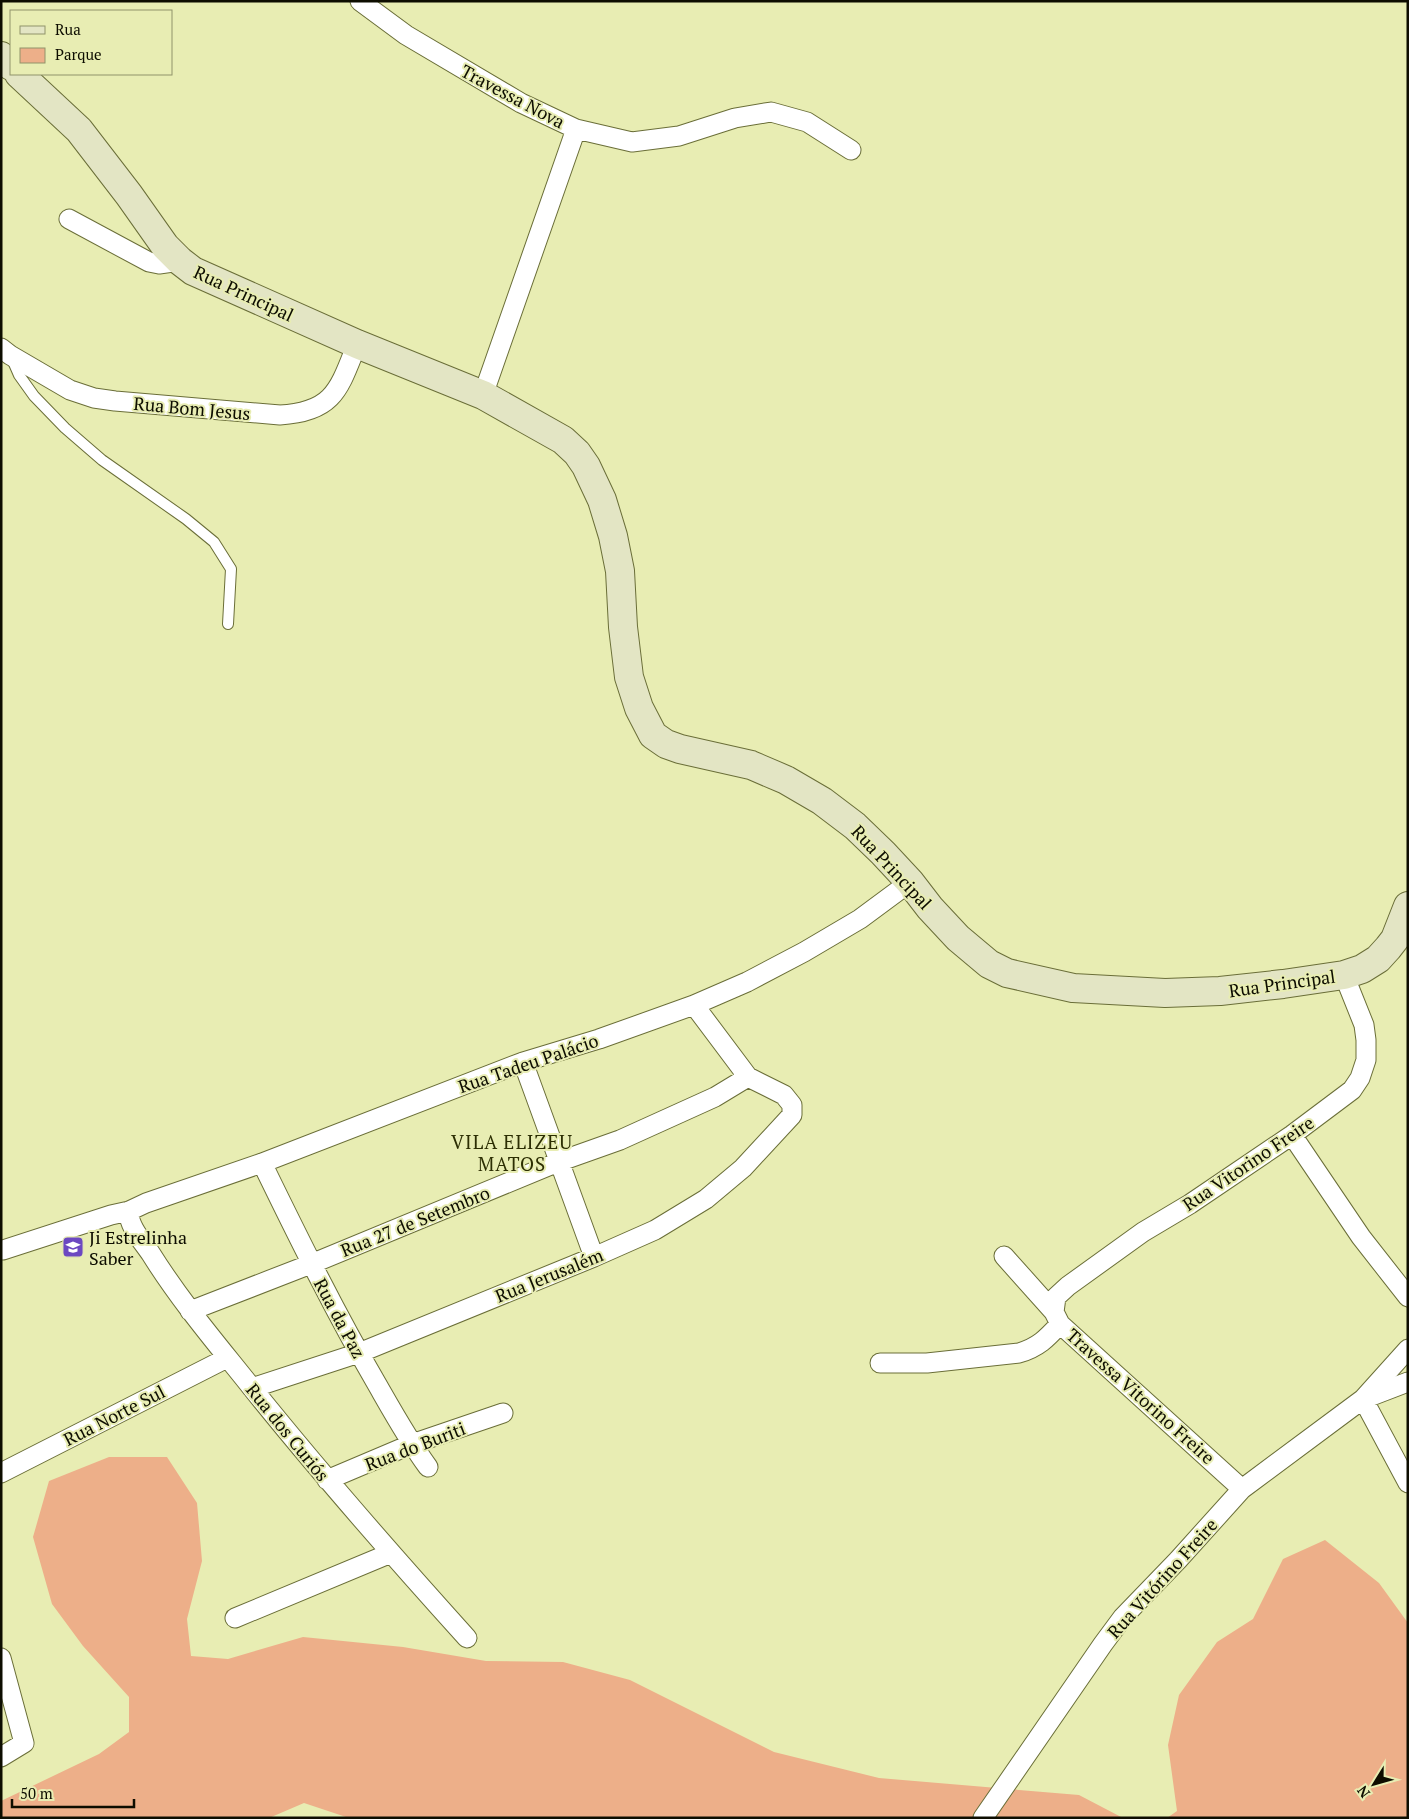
<svg xmlns="http://www.w3.org/2000/svg" width="1409" height="1819" font-family="'PT Serif',serif">
	<style>
		.green { fill: #edaf89 }
		.lines { fill: none; stroke-linecap: round; stroke-linejoin: round }
		.lane-casing { stroke: #6a6e38; stroke-width: 12 }
		.street-casing { stroke: #6a6e38; stroke-width: 21 }
		.secondary-casing { stroke: #6a6e38; stroke-width: 30 }
		.lane { stroke: #fff; stroke-width: 10 }
		.street { stroke: #fff; stroke-width: 19 }
		.secondary { stroke: #e3e5c4; stroke-width: 28 }
		.labels { text-anchor: middle; dominant-baseline: central; stroke-width: 4; stroke-linejoin: round; paint-order: stroke }
		.street-label { font-size: 18px; fill: #0d0d00; stroke: #e8edb3 }
		.poi-label { font-size: 18px; fill: #0d0d00; stroke: #e8edb3; text-anchor: start }
		.neighbourhood-label { font-size: 19px; letter-spacing: 1px; fill: #2c2e03; stroke: #e8edb3 }
	</style>
	<rect width="100%" height="100%" fill="#e8edb3"/>
	<!-- green -->
	<path class="green" d="M109,1457H167L197,1503L202,1561L187,1619L191,1656L228,1659L303,1637L403,1647L486,1661L563,1662L630,1680L774,1752L879,1778L1079,1795L1123,1818H349L304,1803L269,1818H1V1801L99,1754L129,1732V1697L83,1646L52,1604L33,1537L49,1481Z
		M1325,1540L1379,1583L1408,1623V1818H1167L1177,1811L1168,1745L1179,1695L1217,1642L1253,1619L1283,1559Z"/>
	<g class="lines">
		<!-- lane casing -->
		<g class="lane-casing">
			<path id="lane" d="M12,359L19,375L34,396L65,428L102,460L186,519L214,542L231,569L228,624"/>
		</g>
		<!-- street casing -->
		<g class="street-casing">
			<path id="street" d="M360,1L406,35L521,103L576,129L632,142L679,136L735,118L771,112L807,122L851,150
				M69,219L149,262L159,264L180,261
				M1,348L10,355L70,390L94,398L115,401L280,415C334,412 339,389 357,344
				M483,395L576,129
				M523,1062L594,1257
				M1292,1135L1361,1237L1408,1297
				M262,1163C299,1239 336,1314 378,1386C394,1414 409,1441 428,1467
				M129,1211C128,1226 143,1242 151,1254C181,1302 217,1344 252,1388C321,1474 393,1556 467,1638
				M3,1250L111,1215L129,1211L146,1203L262,1163L523,1062L599,1039L694,1005L747,982L804,952L860,919L910,882
				M1004,1256L1054,1312L1060,1324L1242,1489
				M190,1311L311,1264L558,1162L620,1140L715,1097L748,1077
				M1054,1312L1056,1297L1068,1286L1143,1232L1190,1204L1292,1135L1352,1090L1360,1078L1366,1060V1040L1364,1025L1344,975
				M880,1363H927L1019,1353C1039,1347 1047,1338 1060,1324
				M252,1388L359,1353L594,1257L655,1230L706,1199L743,1168L792,1115V1105L784,1095L748,1077L694,1005
				M1366,1398L1408,1382
				M1363,1399L1408,1483
				M1,1473L227,1358
				M327,1480L412,1444L503,1413
				M235,1618L391,1553
				M1,1658L24,1743L1,1757
				M983,1818L1103,1644L1123,1617L1178,1560L1242,1489L1363,1399L1408,1349"/>
		</g>
		<!-- secondary casing -->
		<g class="secondary-casing">
			<path id="secondary" d="M1,56L11,66
				M19,74L79,130L129,195L165,246L180,261L193,271L357,344L483,395L563,440L577,453L586,466L602,500L613,536L620,571L623,627L629,677L639,708L653,735L666,744L680,749L751,765L786,780L822,801L855,826L883,853L910,882L930,908L958,938L989,964L1007,973L1073,988L1165,993L1220,991L1283,984L1344,975L1362,969L1378,959L1388,948L1395,939L1408,906"/>
		</g>
		<!-- lane -->
		<use href="#lane" class="lane"/>
		<!-- street -->
		<use href="#street" class="street"/>
		<!-- secondary -->
		<use href="#secondary" class="secondary"/>
	</g>
	<!-- icons -->
	<defs>
		<g id="school-square" transform="scale(1.125)"><rect x="-9" y="-9" width="18" height="18" rx="4" fill="#6c48c1" stroke="#e8edb3"/><path d="M0-5L7-2L0 1L-7-2ZM-4 1L0 2.5L4 1V4Q0 6-4 4Z" fill="#fff"/></g>
	</defs>
	<g fill-rule="evenodd">
		<use href="#school-square" x="73" y="1247"/>
	</g>
	<g class="labels">
		<!-- street labels -->
		<g class="street-label">
			<text transform="translate(513 96) rotate(28)">Travessa Nova</text>
			<text transform="translate(244 293) rotate(25)">Rua Principal</text>
			<text transform="translate(192 408) rotate(5)">Rua Bom Jesus</text>
			<text transform="translate(892 867) rotate(47)">Rua Principal</text>
			<text transform="translate(1282 983) rotate(-8)">Rua Principal</text>
			<text transform="translate(528 1063) rotate(-19)">Rua Tadeu Palácio</text>
			<text transform="translate(1248 1163) rotate(-34)">Rua Vitorino Freire</text>
			<text transform="translate(415 1221) rotate(-22)">Rua 27 de Setembro</text>
			<text transform="translate(549 1275) rotate(-22)">Rua Jerusalém</text>
			<text transform="translate(340 1318) rotate(62)">Rua da Paz</text>
			<text transform="translate(1141 1396) rotate(42)">Travessa Vitorino Freire</text>
			<text transform="translate(114 1415) rotate(-27)">Rua Norte Sul</text>
			<text transform="translate(288 1432) rotate(51)">Rua dos Curiós</text>
			<text transform="translate(415 1446) rotate(-21)">Rua do Buriti</text>
			<text transform="translate(1162 1578) rotate(-48)">Rua Vitórino Freire</text>
		</g>
		<!-- poi labels -->
		<g class="poi-label">
			<text x="89" y="1237">Ji Estrelinha<tspan x="89" dy="21">Saber</tspan></text>
		</g>
		<!-- neighbourhood labels -->
		<g class="neighbourhood-label">
			<text x="512" y="1141">VILA ELIZEU<tspan x="512" dy="22">MATOS</tspan></text>
		</g>
	</g>
	<!-- border -->
	<rect width="1409" height="1819" fill="none" stroke="#0d0d00" stroke-width="5"/>
	<!-- legend -->
	<rect x="10" y="10" width="162" height="65" fill="#e8edb3" stroke="#90936b"/>
	<rect x="20" y="26" width="25" height="8" fill="#e3e5c4" stroke="#90936b"/>
	<text x="55" y="35" font-size="15" fill="#0d0d00">Rua</text>
	<rect x="20" y="48" width="25" height="15" fill="#edaf89" stroke="#90936b"/>
	<text x="55" y="60" font-size="15" fill="#0d0d00">Parque</text>
	<!-- north arrow -->
	<g transform="translate(1374 1784) rotate(233)" stroke="#e8edb3" stroke-width="4" paint-order="stroke">
	<path d="M0-4L9 19L0 12L-9 19Z" fill="#0d0d00"/>
	<text y="-8" font-size="14" font-weight="bold" text-anchor="middle" fill="#0d0d00">N</text>
	</g>
	<!-- scale -->
	<path d="M12 1799v8h122v-8" fill="none" stroke="#0d0d00" stroke-width="2.5"/>
	<text x="20" y="1799" font-size="15" fill="#0d0d00" stroke="#e8edb3" stroke-width="4" paint-order="stroke">50 m</text>
</svg>
